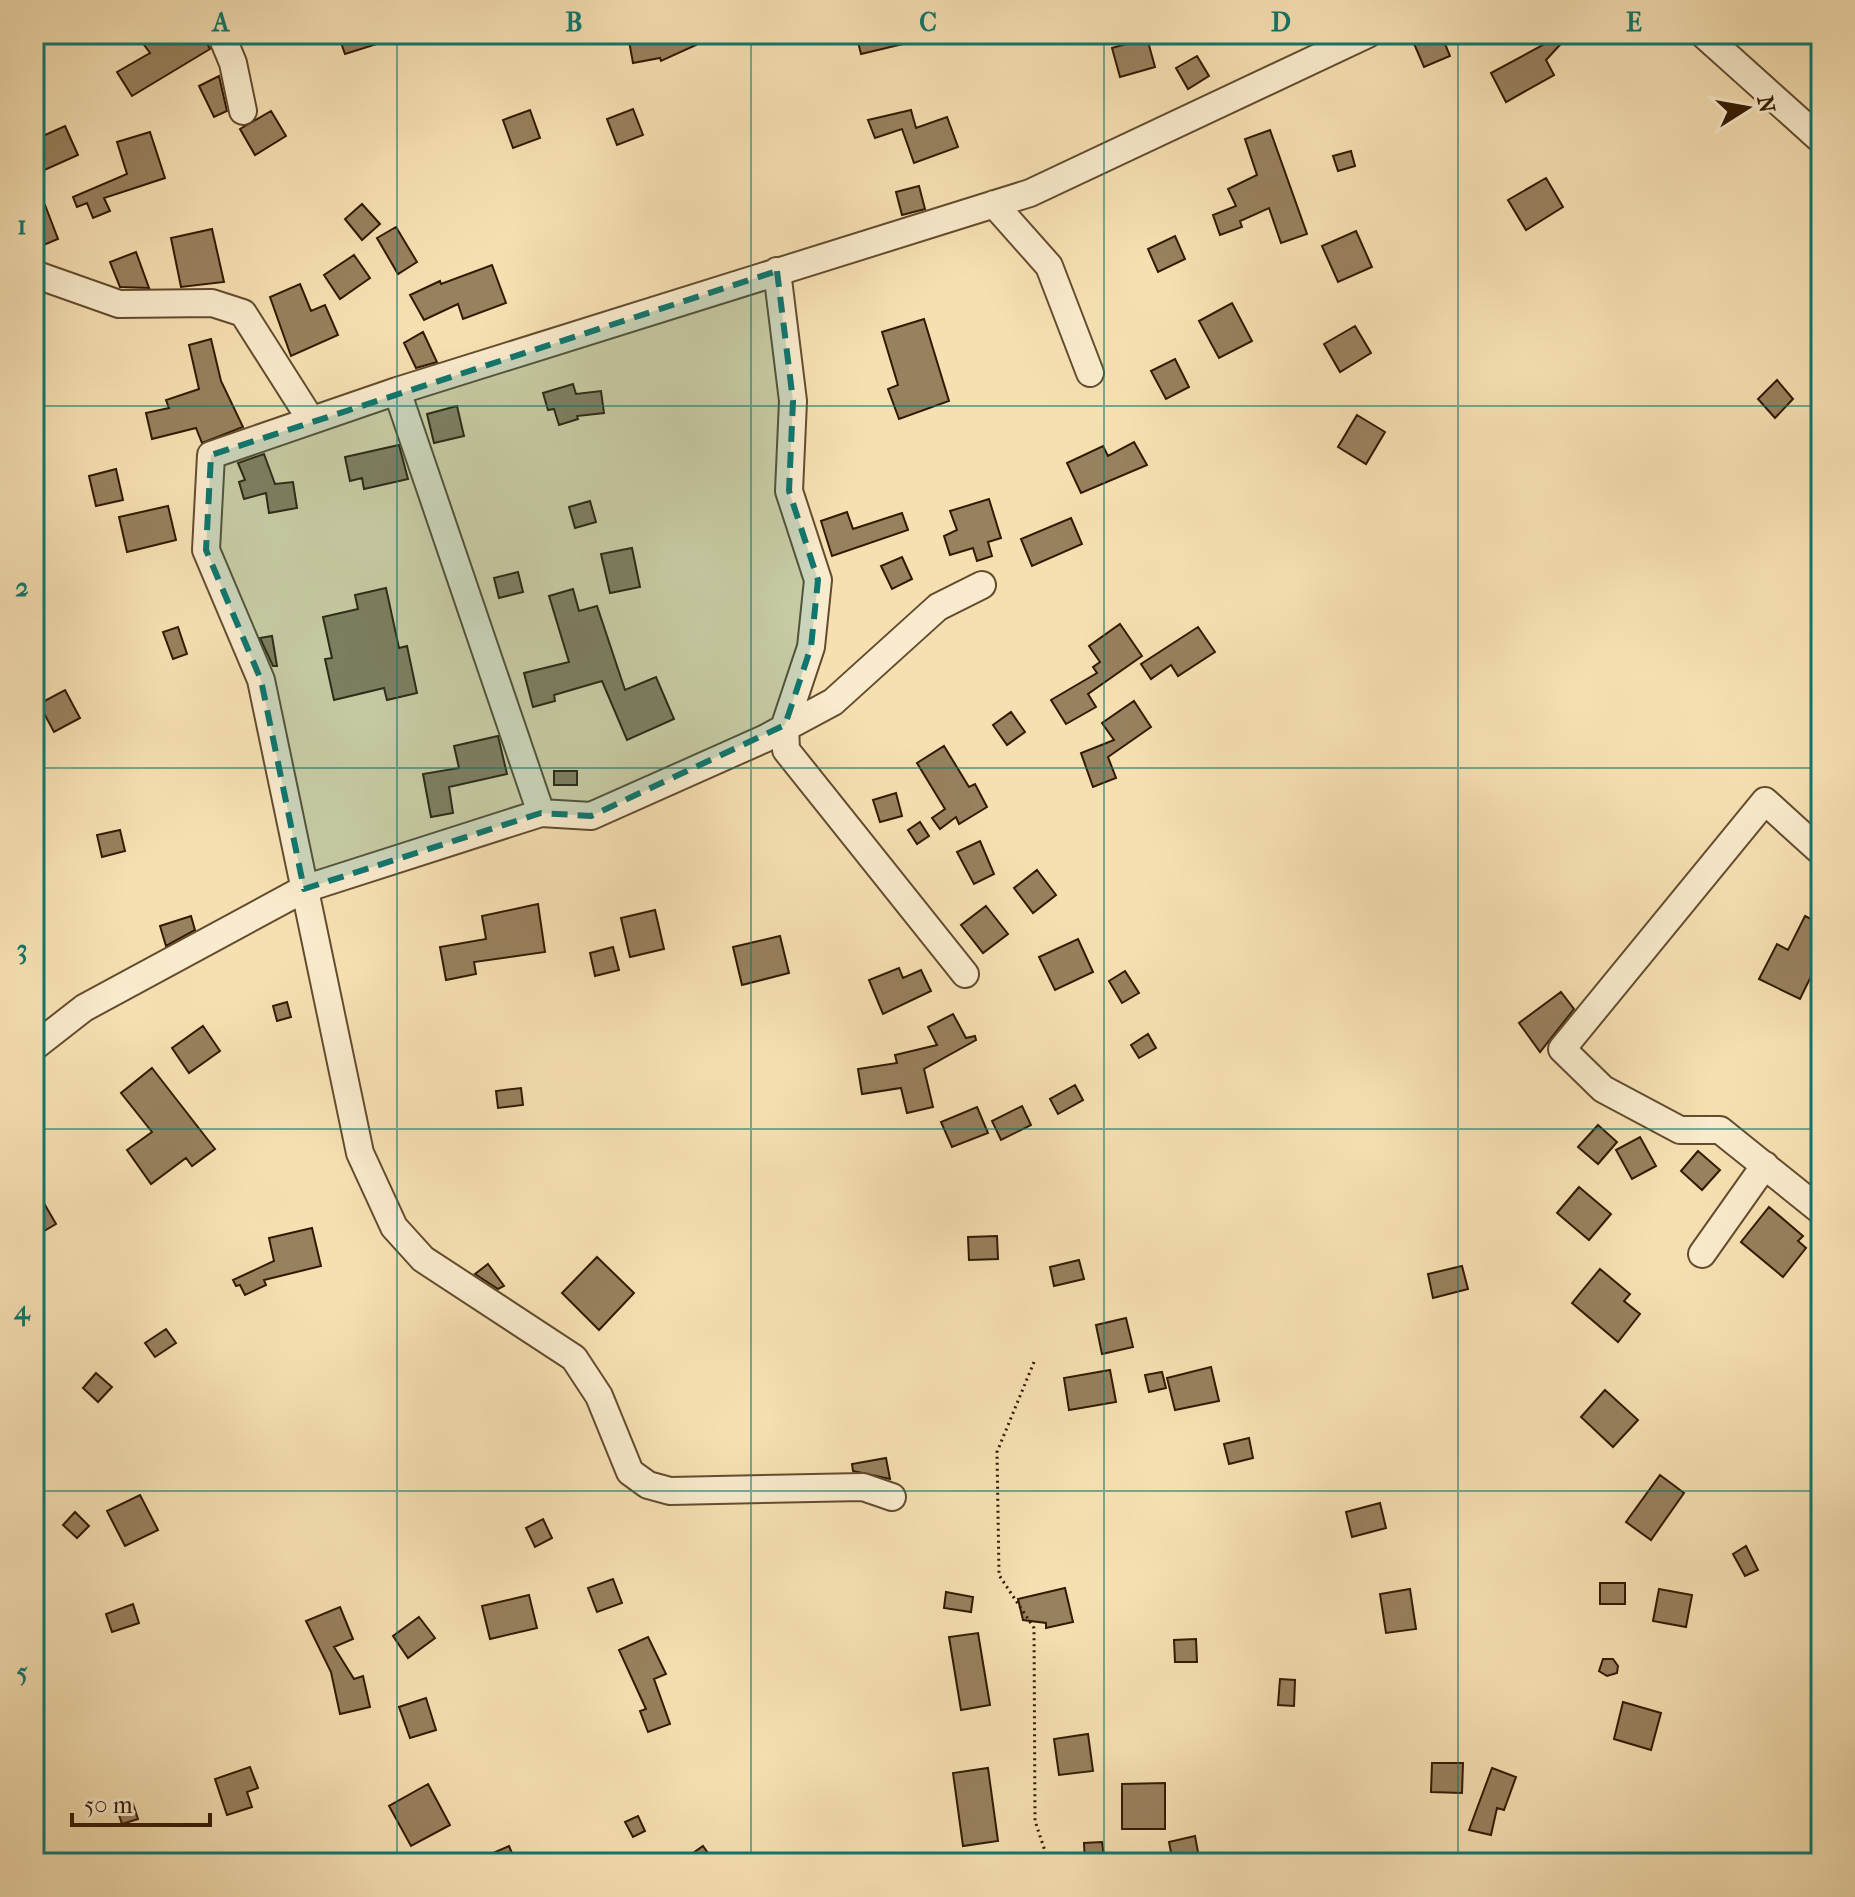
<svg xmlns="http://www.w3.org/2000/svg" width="1855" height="1897" font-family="'IM FELL French Canon',serif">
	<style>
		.building { fill: #98815e; stroke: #321a02; stroke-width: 2 }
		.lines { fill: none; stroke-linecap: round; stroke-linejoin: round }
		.minor-casing { stroke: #634c2e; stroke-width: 30 }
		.path { stroke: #321a02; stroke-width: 3; stroke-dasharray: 2 4; stroke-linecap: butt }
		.minor { stroke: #f9ebcd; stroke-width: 26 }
		.marked { fill: #0f766e; fill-opacity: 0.2; stroke: #0f766e; stroke-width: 6; stroke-dasharray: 16 10; stroke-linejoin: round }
		.grid { fill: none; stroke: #0f766e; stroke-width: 2; stroke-opacity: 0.55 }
		.neatline { fill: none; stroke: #0f766e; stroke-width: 3 }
		.grid-label { font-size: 26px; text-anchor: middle; font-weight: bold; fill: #0f766e }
	</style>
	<rect width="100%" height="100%" fill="#f6e0b2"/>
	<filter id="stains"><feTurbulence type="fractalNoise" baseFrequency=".0025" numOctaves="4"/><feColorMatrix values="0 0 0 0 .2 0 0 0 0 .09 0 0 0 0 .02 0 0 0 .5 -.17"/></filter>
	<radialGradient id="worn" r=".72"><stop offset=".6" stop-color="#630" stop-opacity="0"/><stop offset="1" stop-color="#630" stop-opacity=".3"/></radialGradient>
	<!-- building -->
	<path class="building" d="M136,34H202L210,49L132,96L117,72L150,53Z
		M338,34H399V37L345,54Z
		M657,34H691L696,45L661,61L660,58L633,63L629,41Z
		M856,34H920V40L861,54Z
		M1424,34H1441L1450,56L1424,67L1412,39Z
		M1563,34H1570L1546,60L1554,75L1506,102L1491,73Z
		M1147,38L1155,67L1120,77L1112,48Z
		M1197,56L1209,76L1188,89L1176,68Z
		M219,76L227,111L214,117L199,86Z
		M633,109L643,135L617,145L607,119Z
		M530,110L540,138L513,148L503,120Z
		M911,110L916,128L947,117L958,147L914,163L902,129L875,138L868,120Z
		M271,111L286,136L255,155L240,129Z
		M65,126L78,155L40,172L34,160V140Z
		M1270,130L1307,234L1281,243L1269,208L1240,221L1242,227L1220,235L1213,215L1236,206L1228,189L1257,175L1245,139Z
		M150,132L165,178L104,198L110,211L93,218L87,203L77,207L73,197L127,174L117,142Z
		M1351,151L1355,166L1338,171L1333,156Z
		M1546,178L1563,207L1526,230L1508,200Z
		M919,186L925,209L902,215L896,192Z
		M362,204L380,224L362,240L345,219Z
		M45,205L58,239L34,249V210Z
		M396,227L417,262L398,274L377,238Z
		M212,229L224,282L181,287L171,238Z
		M1356,231L1372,267L1338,282L1322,246Z
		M1175,236L1185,259L1158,272L1148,249Z
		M136,252L149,288L120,287L110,262Z
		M354,255L370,278L340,299L324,275Z
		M492,265L506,303L463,319L458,304L424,320L410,295L440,281L441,284Z
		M300,284L311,311L325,305L338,335L291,356L270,297Z
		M1232,303L1252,341L1219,358L1199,321Z
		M924,319L949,401L899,419L888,389L898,385L882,332Z
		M1355,326L1371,353L1340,372L1324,344Z
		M423,332L437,362L416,368L404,343Z
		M211,339L221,381L243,427L202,443L196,428L152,439L146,413L169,408L166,400L199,389L189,345Z
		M1175,359L1189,387L1166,399L1151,371Z
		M1777,380L1793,399L1775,418L1758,399Z
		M573,384L576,394L601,391L604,413L577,416L578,419L559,425L554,409L548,410L543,393Z
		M457,406L464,436L434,443L427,414Z
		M1357,415L1385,432L1366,464L1338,447Z
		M1134,442L1147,465L1081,493L1067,463L1103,446L1108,456Z
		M399,445L408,479L364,489L362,478L350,481L345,457Z
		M264,454L275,484L293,482L297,508L269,513L266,493L244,499L239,482L245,480L238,463Z
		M116,469L123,500L96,506L89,476Z
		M989,499L1001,538L988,542L992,556L977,561L973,548L950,555L944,536L957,530L950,511Z
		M590,501L596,522L575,528L569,507Z
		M168,506L176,540L127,552L119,517Z
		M847,512L853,529L902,513L908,530L832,556L821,521Z
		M1071,518L1082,544L1032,566L1021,539Z
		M632,548L640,587L610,593L601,554Z
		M902,557L912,579L892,589L881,566Z
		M518,572L523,592L499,598L494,578Z
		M386,588L399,648L407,646L417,693L387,700L384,688L334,700L325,659L332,658L323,617L358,609L355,595Z
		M573,589L579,611L597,606L625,690L656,677L674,719L627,740L602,681L554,695L555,701L533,707L524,673L569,662L549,596Z
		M1120,624L1142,656L1088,694L1096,707L1066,724L1051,700L1097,673L1093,667L1100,662L1089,646Z
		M178,627L187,654L173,659L163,632Z
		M1198,627L1215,652L1178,676L1171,665L1151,679L1141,664Z
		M272,636L277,666H273L260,638Z
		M65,690L80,718L54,732L39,704Z
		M1134,701L1151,727L1108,757L1116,778L1093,787L1081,753L1114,740L1102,723Z
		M1011,712L1025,732L1007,745L993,725Z
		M498,736L507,774L449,787L453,813L431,817L423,774L459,768L454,746Z
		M944,746L969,787L975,784L987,807L959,824L956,817L940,829L932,818L945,809L917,763Z
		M554,771H577V785H554Z
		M896,793L902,816L880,822L873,800Z
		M920,822L929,836L917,844L908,830Z
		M120,830L125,851L102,857L97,835Z
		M980,841L994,874L974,884L957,852Z
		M1037,870L1056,895L1033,913L1014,888Z
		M538,904L545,952L474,962L476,974L446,980L440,947L486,939L482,916Z
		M986,906L1008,934L983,953L961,925Z
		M655,910L664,949L630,957L621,918Z
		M191,916L195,930L166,946L160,926Z
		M1805,916L1821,924V956L1800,999L1759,979L1777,944L1788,950Z
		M780,936L789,973L742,985L733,947Z
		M1078,939L1093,972L1055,990L1039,957Z
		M613,947L619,970L595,976L590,953Z
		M899,968L903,978L921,970L931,991L883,1014L869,980Z
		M1125,971L1139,993L1122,1003L1109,981Z
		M1561,992L1574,1009L1540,1052L1519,1023Z
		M287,1002L291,1017L277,1021L273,1006Z
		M953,1014L966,1038L975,1036L976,1040L924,1069L933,1107L907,1113L901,1088L862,1094L858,1069L897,1063L895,1055L937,1045L928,1027Z
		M203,1026L220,1051L189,1073L172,1048Z
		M1148,1034L1156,1048L1139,1058L1131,1045Z
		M152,1068L215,1149L192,1166L186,1158L151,1184L127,1150L152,1132L121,1093Z
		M1075,1085L1083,1100L1058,1114L1050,1099Z
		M521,1088L523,1105L498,1108L496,1091Z
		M1022,1106L1031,1125L1001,1140L992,1121Z
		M977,1107L988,1133L952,1147L941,1122Z
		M1598,1125L1617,1142L1598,1164L1578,1147Z
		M1640,1137L1656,1166L1632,1179L1616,1150Z
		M1698,1151L1720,1170L1702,1190L1681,1171Z
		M34,1186L56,1224L34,1237Z
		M1579,1187L1611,1214L1589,1240L1557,1213Z
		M1769,1207L1803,1236L1798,1241L1806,1248L1783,1277L1741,1242Z
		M312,1228L321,1266L264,1280L266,1285L245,1295L240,1285L236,1286L233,1280L274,1261L269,1238Z
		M997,1236L998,1259L969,1260L968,1237Z
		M597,1257L634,1293L599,1330L562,1293Z
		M1079,1260L1084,1279L1054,1286L1050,1267Z
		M488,1264L504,1286L498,1289L475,1274Z
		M1462,1266L1468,1289L1433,1298L1428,1274Z
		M1600,1269L1630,1294L1624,1301L1640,1314L1618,1342L1572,1303Z
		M1126,1318L1133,1347L1102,1354L1096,1325Z
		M166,1329L176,1343L155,1357L145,1343Z
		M1211,1367L1219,1401L1175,1410L1167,1378Z
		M1110,1370L1116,1402L1069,1410L1064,1378Z
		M1162,1372L1166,1388L1149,1392L1145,1375Z
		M96,1373L112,1387L98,1402L83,1388Z
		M1605,1390L1638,1420L1613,1447L1581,1417Z
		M1249,1438L1253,1458L1229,1464L1224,1444Z
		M886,1458L890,1479L853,1471L852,1464Z
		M1660,1475L1684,1493L1651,1540L1626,1522Z
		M140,1495L158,1530L125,1546L107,1511Z
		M1380,1503L1386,1528L1352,1537L1346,1512Z
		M75,1512L89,1526L77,1538L63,1525Z
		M543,1519L552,1538L535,1547L526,1528Z
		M1746,1546L1758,1570L1745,1576L1733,1554Z
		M613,1579L622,1603L597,1612L588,1588Z
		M1600,1583H1625V1604H1600Z
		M1065,1588L1073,1622L1046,1628V1623L1023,1620L1018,1599Z
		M1410,1589L1416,1629L1386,1633L1380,1594Z
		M1659,1589L1692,1595L1686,1627L1653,1621Z
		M946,1592L973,1597L971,1612L944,1608Z
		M529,1595L537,1628L490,1639L482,1606Z
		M133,1604L139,1623L112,1632L106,1614Z
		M340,1607L353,1639L334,1647L354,1679L363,1676L370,1707L340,1714L331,1672L306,1621Z
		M419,1617L435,1638L408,1658L393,1636Z
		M978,1633L990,1705L961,1710L949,1637Z
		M648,1637L666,1674L654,1679L670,1724L648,1732L640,1711L646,1709L619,1650Z
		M1196,1639L1197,1662H1175L1174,1640Z
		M1603,1659H1613L1618,1666L1617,1673L1607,1676L1599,1671Z
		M1280,1679L1295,1680L1294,1706L1278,1705Z
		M426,1698L436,1730L410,1738L399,1707Z
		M1623,1702L1661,1713L1651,1750L1614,1739Z
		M1088,1734L1093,1771L1059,1775L1054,1739Z
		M1432,1763H1463L1462,1793L1431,1792Z
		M250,1767L258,1788L247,1792L252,1807L227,1815L215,1779Z
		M988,1768L998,1841L963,1846L953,1773Z
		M1492,1768L1516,1777L1504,1810L1497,1808L1491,1835L1469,1830Z
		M1165,1783V1829H1122V1784Z
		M428,1784L450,1825L411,1846L389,1806Z
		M133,1804L138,1819L122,1824L117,1809Z
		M638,1816L645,1831L633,1837L625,1822Z
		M1195,1836L1200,1863H1173L1169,1842Z
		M1102,1842L1105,1863H1085L1084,1843Z
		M509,1846L516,1863H470Z
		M703,1846L715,1863H679Z"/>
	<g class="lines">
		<!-- minor casing -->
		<g class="minor-casing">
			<path id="minor" d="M221,34L233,63L243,111
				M1703,34L1821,140
				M994,204L1049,266L1090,373
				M777,271L793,401L789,491L818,580L811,647L785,725L786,750L965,974
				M34,274L119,304L212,303L243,313L311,420
				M541,813L591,816L764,739L833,702L938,607L982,585
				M1821,852L1765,801L1562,1049L1603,1089L1680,1130H1720L1821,1211
				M34,1047L84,1008L304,889L541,813L397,391
				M1702,1254L1765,1165
				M892,1497L863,1487L670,1491L648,1485L630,1472L599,1396L574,1358L423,1259L394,1227L360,1153L261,680L206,550L211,455L397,391L1030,193L1368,34"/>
		</g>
		<!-- path -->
		<path class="path" d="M1034,1362L997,1452L999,1575L1034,1628L1035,1821L1049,1863"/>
		<!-- minor -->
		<use href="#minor" class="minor"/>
	</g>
	<!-- marked area -->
	<path class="marked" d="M777,271L793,401L789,491L818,580L811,647L785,725L591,816L541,813L304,889L261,680L206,550L211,455Z"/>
	<!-- grid -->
	<path class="grid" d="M397,34V1863M751,34V1863M1104,34V1863M1458,34V1863M34,406H1821M34,768H1821M34,1129H1821M34,1491H1821"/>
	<!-- margin -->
	<rect width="1855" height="1897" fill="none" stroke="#f6e0b2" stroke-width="88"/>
	<!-- north arrow -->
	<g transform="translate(1747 108) rotate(79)" stroke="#f9ebcd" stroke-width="6" paint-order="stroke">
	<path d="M0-6L14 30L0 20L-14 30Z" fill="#321a02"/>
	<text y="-12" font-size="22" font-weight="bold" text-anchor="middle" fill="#321a02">N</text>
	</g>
	<!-- scale -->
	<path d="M72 1813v12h138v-12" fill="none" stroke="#321a02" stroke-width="4"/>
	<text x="84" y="1813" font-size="24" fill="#321a02" stroke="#f9ebcd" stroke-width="6" paint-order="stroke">50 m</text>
	<rect x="44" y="44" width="1767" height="1809" class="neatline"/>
	<g class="grid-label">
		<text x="221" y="31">A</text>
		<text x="574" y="31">B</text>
		<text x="928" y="31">C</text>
		<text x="1281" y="31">D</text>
		<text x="1634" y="31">E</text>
		<text x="22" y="234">1</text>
		<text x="22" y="596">2</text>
		<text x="22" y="958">3</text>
		<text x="22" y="1319">4</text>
		<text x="22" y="1681">5</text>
	</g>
	<rect width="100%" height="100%" filter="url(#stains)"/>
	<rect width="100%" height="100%" fill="url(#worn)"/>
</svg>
